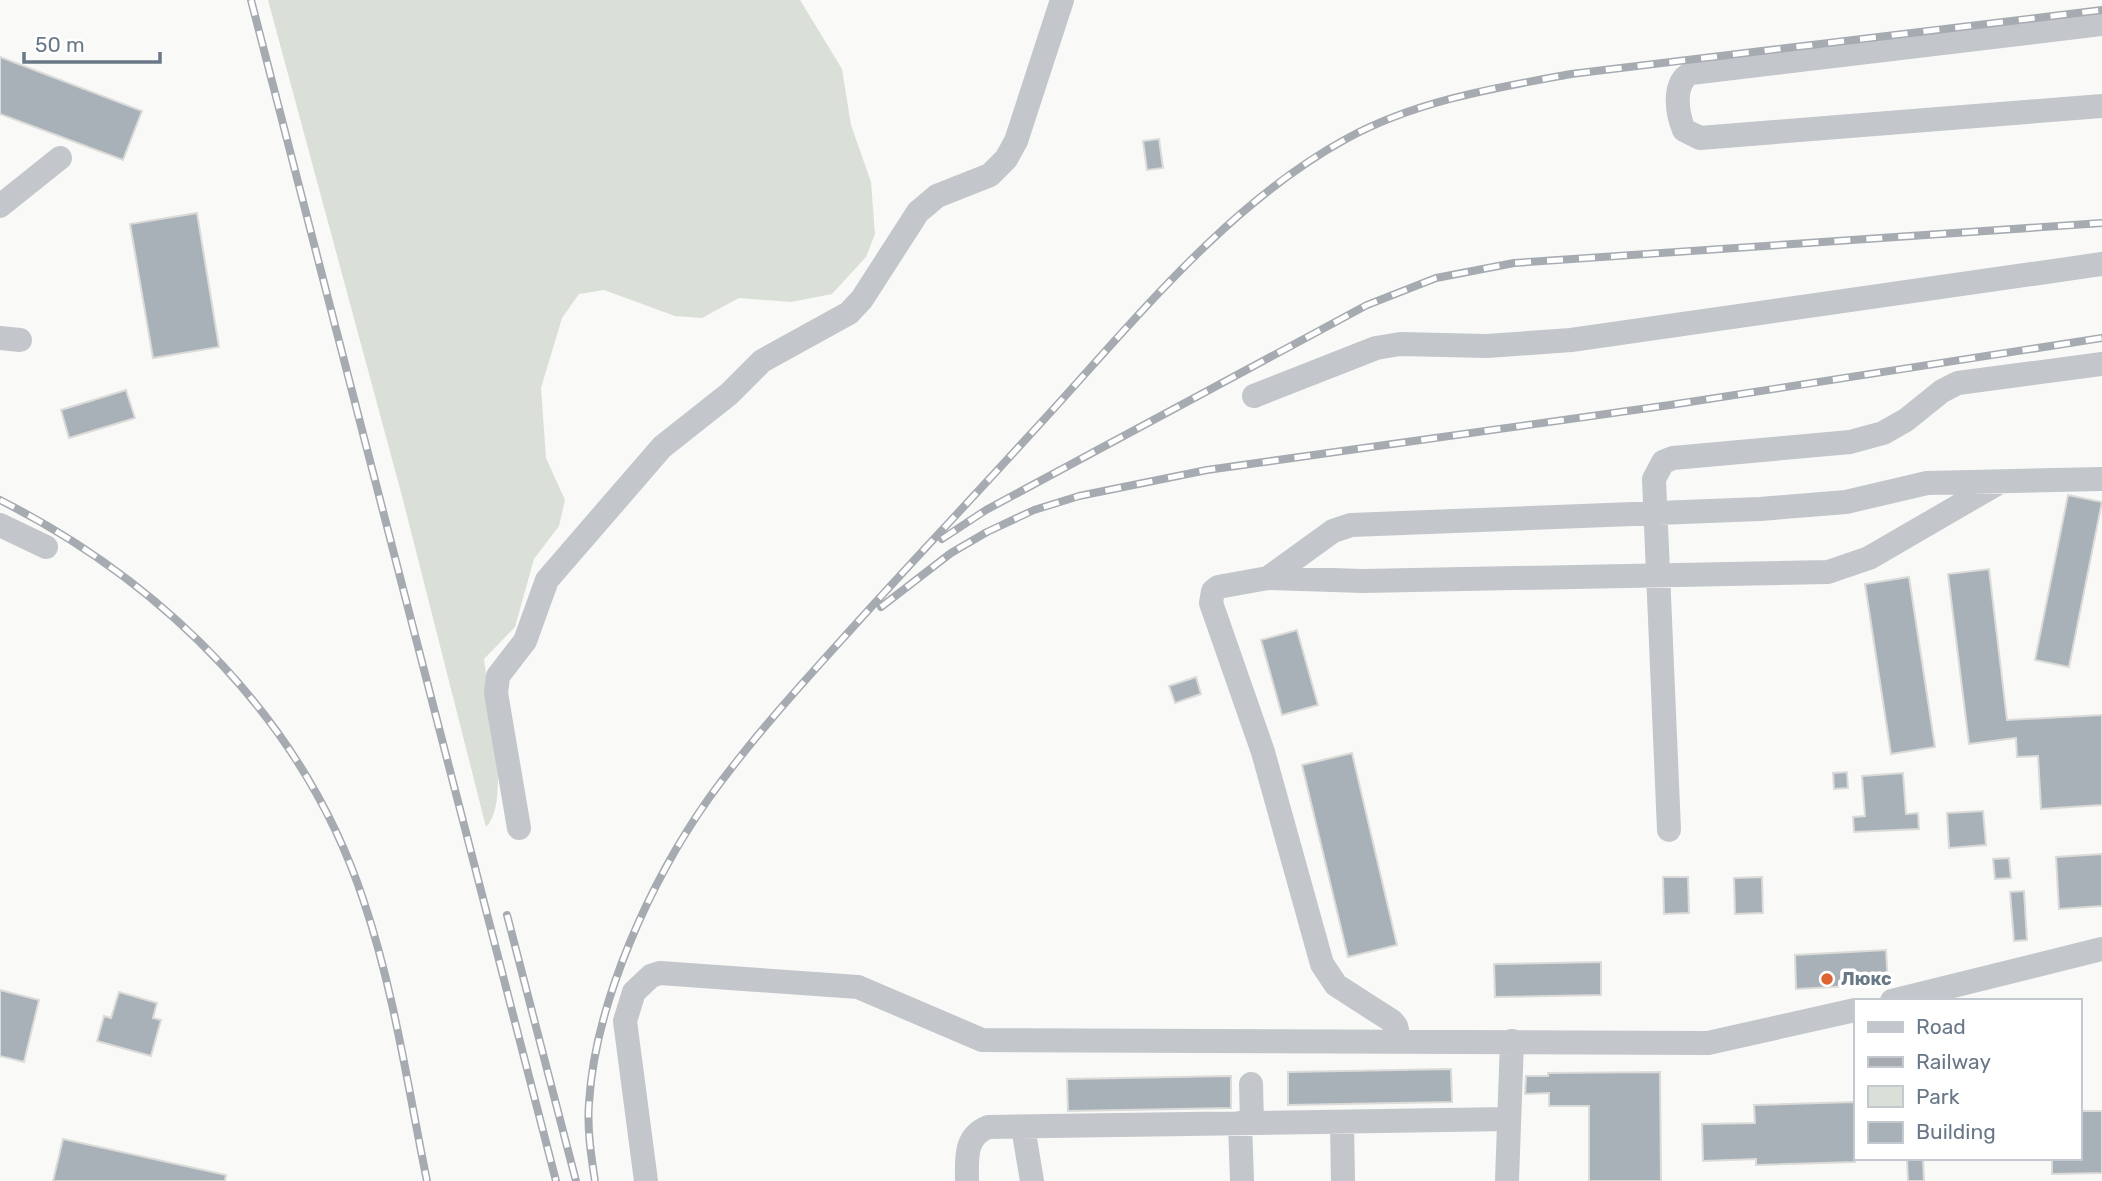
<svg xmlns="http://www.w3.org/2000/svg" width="2102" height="1181" font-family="Rubik,sans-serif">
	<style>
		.green { fill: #dae0d8 }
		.building { fill: #a9b1b8; stroke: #dbdbd9; stroke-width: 2 }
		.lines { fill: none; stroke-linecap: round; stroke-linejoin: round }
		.minor { stroke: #c3c6ca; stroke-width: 24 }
		.rail-casing { stroke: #a6abb1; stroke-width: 8 }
		.rail { stroke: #fff; stroke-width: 5; stroke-dasharray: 16; stroke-linecap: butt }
		.poi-dot { fill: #dd6433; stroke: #fff; stroke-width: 2.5 }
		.labels { text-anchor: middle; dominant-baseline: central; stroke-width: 7; stroke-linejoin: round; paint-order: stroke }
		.poi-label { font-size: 18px; font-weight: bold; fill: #697887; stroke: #fff; text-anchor: start }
	</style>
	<rect width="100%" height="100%" fill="#f9f9f7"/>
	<!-- green -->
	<path class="green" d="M268,0H800L842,69L851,125L871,182L875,234L866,257L832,294L791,302L739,298L702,318L675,316L604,290L579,294L562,318L541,388L546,458L565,500L559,526L534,559L515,627L484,659C488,696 512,802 486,827L402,496Z"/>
	<!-- building -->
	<path class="building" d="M0,57L142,111L123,160L0,114Z
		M1159,139L1163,168L1147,170L1143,141Z
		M197,213L219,347L153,358L130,224Z
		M126,390L135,418L69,438L61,410Z
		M2068,495L2102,502L2069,667L2035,660Z
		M1989,569L2007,720L2102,715V805L2041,809L2038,756L2017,757L2016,738L1969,744L1948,574Z
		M1909,577L1935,747L1891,754L1865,584Z
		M1297,630L1318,705L1282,715L1261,640Z
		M1196,677L1201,694L1175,703L1169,686Z
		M1352,753L1397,945L1348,957L1302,765Z
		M1847,772L1848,788L1834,789L1833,773Z
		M1903,773L1906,814L1918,813L1919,829L1854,832L1853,817L1865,816L1862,776Z
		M1983,811L1986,845L1949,848L1947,813Z
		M2102,854V906L2059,909L2056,857Z
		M2009,858L2011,878L1995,879L1993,859Z
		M1663,877H1688L1689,913L1664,914Z
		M1762,877L1763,913L1735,914L1734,878Z
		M2024,891L2027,940L2014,941L2010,892Z
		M1886,950L1888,984L1796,989L1795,955Z
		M1601,962V995L1495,997L1494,964Z
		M0,990L39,1000L24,1062L0,1056Z
		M119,992L157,1003L153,1018L161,1020L151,1056L97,1041L104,1016L111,1018Z
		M1451,1069L1452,1102L1288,1105V1072Z
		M1660,1072L1661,1181H1589V1106H1549V1093L1525,1094L1526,1076H1548V1073Z
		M1231,1076V1108L1068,1111L1067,1079Z
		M1854,1102L1855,1162L1756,1165V1159L1703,1161L1702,1124L1755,1123L1754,1105Z
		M2079,1111H2102V1173L2052,1174V1158H2079Z
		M63,1139L226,1175L225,1181H53Z
		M1907,1158H1923L1924,1181H1908Z"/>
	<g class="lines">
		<!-- minor -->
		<path class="minor" d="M2102,24L1691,73C1672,83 1677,113 1684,130L1700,138L2102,106
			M0,206L60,158
			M0,338L20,340
			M1254,396L1376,348L1400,344L1487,346L1571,340L2102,264
			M0,525L46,547
			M1268,578L1363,581L1828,572L1869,558L2000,482
			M519,828L496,693L498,676L525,641L547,580L662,447L729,394L762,361L849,313L862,299L918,212L937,196L990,175L1006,159L1016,141L1062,0
			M1669,830L1654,479L1663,462L1673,458L1850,442L1883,433L1906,420L1942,391L1958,383L2102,364
			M1892,1001L2102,949
			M1399,1039L1396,1026L1392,1021L1336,985L1322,964L1263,752L1211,603L1213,591L1218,587L1268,578L1333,531L1351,525L1760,509L1846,502L1927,483L2102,479
			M1251,1084L1252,1123
			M1342,1122L1343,1181
			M1240,1123L1242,1181
			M1023,1127L1032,1181
			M646,1181L625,1021L634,992L651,976L660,973L858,987L982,1040L1708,1043L1855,1010
			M967,1181C967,1158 964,1137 988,1127L1509,1119
			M1507,1181L1512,1041"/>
		<!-- rail casing -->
		<g class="rail-casing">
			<path id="rail" d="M251,0L556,1181
				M0,500C166,584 305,722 364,902C394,991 408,1088 427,1181
				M942,539L986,510L1367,305L1436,278L1514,263L2102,223
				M881,607L951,553L987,532L1034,510L1079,496L1207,470L1670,405L2102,338
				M507,915L576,1181
				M595,1181C591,1155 587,1129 589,1103C595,1002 651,880 709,798C750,741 798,688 845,636C905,569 966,505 1026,439C1123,335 1220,208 1346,139C1415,101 1494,88 1571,74L2102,10"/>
		</g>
		<!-- rail -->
		<use href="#rail" class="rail"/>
	</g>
	<!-- markers -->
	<circle class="poi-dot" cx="1827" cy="979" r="7"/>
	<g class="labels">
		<!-- poi labels -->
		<g class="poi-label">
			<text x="1841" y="979">Люкс</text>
		</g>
	</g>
	<!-- legend -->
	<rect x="1854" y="999" width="228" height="161" fill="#ffffff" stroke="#c3c9cf" stroke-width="2"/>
	<rect x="1868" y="1022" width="35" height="10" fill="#c3c6ca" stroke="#c3c9cf" stroke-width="2"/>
	<text x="1916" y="1034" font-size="21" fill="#697887">Road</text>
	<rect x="1868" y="1057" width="35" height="10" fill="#a6abb1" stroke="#c3c9cf" stroke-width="2"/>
	<text x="1916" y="1069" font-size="21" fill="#697887">Railway</text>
	<rect x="1868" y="1086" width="35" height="21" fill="#dae0d8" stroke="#c3c9cf" stroke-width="2"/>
	<text x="1916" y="1104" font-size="21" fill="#697887">Park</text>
	<rect x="1868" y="1122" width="35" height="21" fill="#a9b1b8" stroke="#c3c9cf" stroke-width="2"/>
	<text x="1916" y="1139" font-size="21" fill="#697887">Building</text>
	<!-- scale -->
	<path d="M24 52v10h136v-10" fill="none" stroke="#697887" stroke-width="3.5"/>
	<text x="35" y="52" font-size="21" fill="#697887" stroke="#ffffff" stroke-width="5" paint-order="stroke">50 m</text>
</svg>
